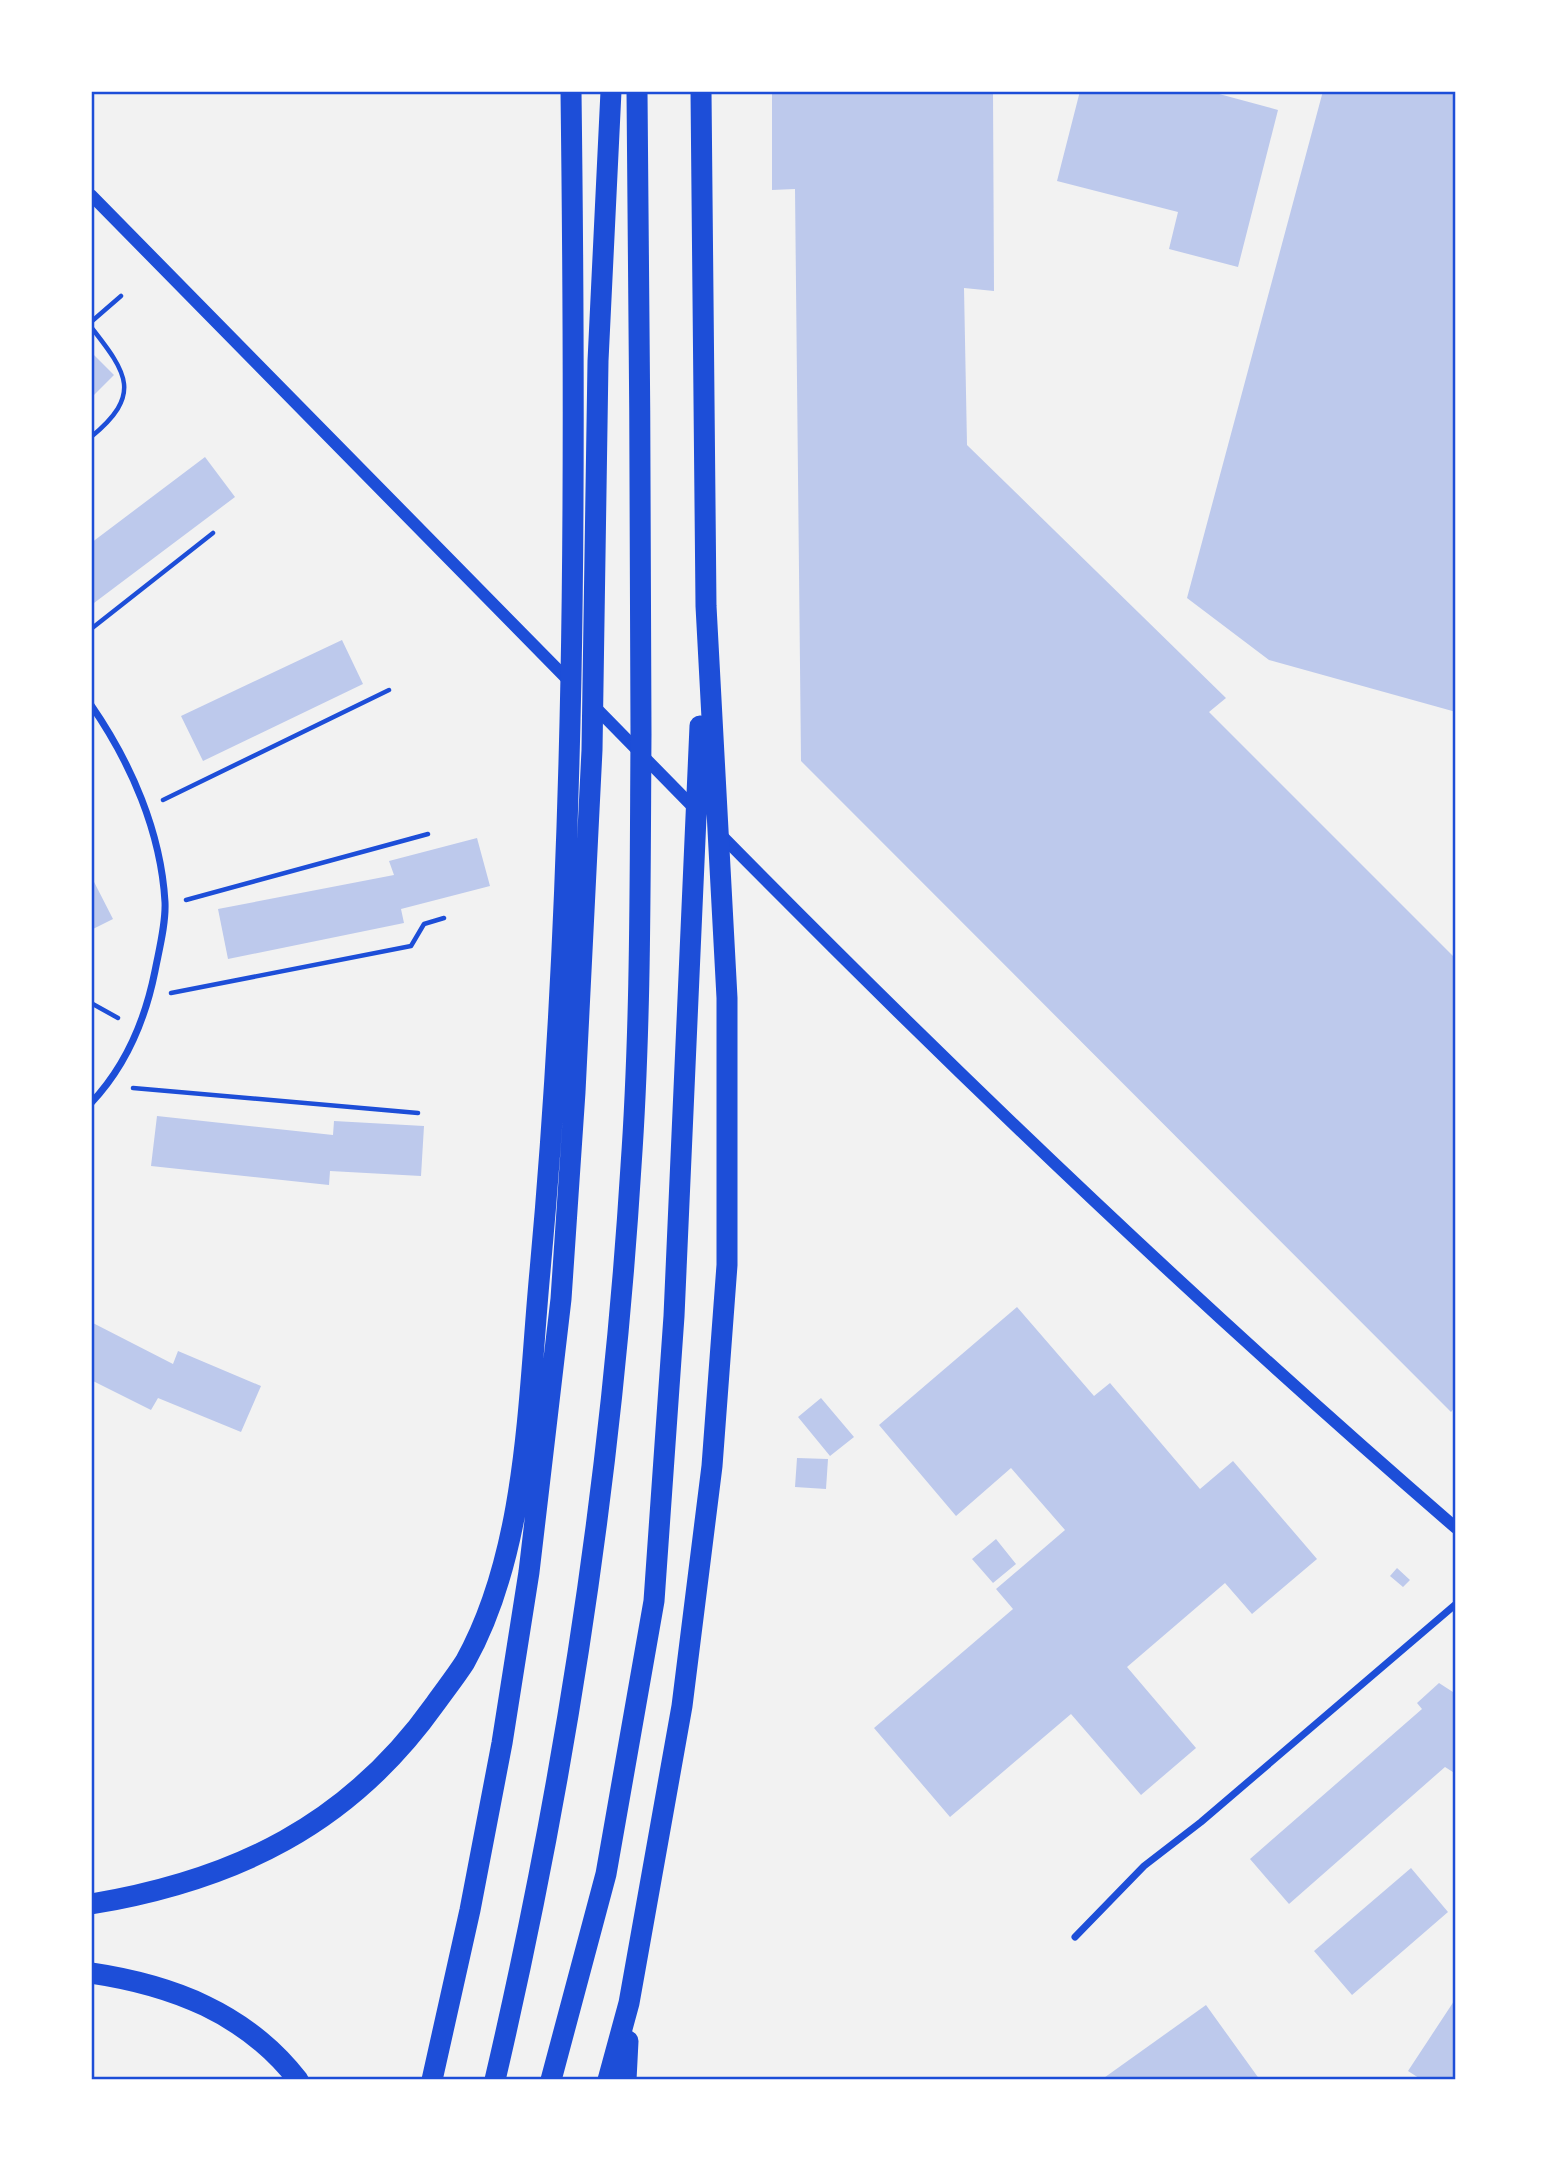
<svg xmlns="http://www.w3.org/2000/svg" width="1547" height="2171" font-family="'DM Sans',sans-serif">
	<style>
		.building { fill: #bdc9ec }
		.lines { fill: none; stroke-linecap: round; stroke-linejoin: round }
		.path { stroke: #1d4ed8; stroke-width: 4.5 }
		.minor { stroke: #1d4ed8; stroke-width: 7 }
		.tertiary { stroke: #1d4ed8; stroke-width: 12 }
		.motorway { stroke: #1d4ed8; stroke-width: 21 }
		.neatline { fill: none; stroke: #1d4ed8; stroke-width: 2.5 }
	</style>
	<rect width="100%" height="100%" fill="#f2f2f2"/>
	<!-- building -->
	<path class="building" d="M772,91H993L994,291L964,288L967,445L1226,698L1209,712L1456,959V1406L1451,1412L801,761L795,189L772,190Z
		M1080,91H1208L1278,110L1238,267L1169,249L1178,212L1057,181Z
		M1323,91H1456V712L1269,660L1187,598Z
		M91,352L114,375L91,398Z
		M205,457L235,497L94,603L91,599V543Z
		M342,640L363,684L203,761L181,716Z
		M477,838L490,886L401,909L404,923L228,959L218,909L394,875L389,861Z
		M91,876L113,919L91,930Z
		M157,1116L333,1135L334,1121L424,1126L421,1176L330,1171L329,1185L151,1166Z
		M1017,1307L1094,1396L1110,1383L1200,1489L1233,1461L1317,1559L1252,1614L1225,1583L1127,1667L1196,1748L1141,1795L1071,1714L950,1817L874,1728L1013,1609L996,1589L1065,1530L1011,1468L956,1516L879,1425Z
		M91,1322L173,1364L178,1351L261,1386L241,1432L158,1398L151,1410L91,1380Z
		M821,1398L854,1437L830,1456L798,1417Z
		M797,1458L828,1459L826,1489L795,1487Z
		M996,1539L1016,1564L993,1583L972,1559Z
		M1397,1568L1410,1580L1403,1587L1390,1576Z
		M1439,1683L1456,1694V1774L1445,1767L1289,1904L1250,1859L1422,1709L1417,1703Z
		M1411,1868L1448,1912L1352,1995L1314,1951Z
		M1456,1998V2080H1422L1408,2071Z
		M1206,2005L1260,2080H1101Z"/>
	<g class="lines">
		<!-- path -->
		<path class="path" d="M91,322L121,296
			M91,327C128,374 142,395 91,437
			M91,629L213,533
			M163,800L389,690
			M186,900L428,834
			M171,993L411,946L424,924L444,918
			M91,1003L118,1018
			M133,1088L418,1113"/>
		<!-- minor -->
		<path class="minor" d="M91,705C131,763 161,832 165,902C166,924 159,950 155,971C145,1021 126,1066 91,1103
			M1075,1937L1144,1866L1201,1822L1456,1604"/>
		<!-- tertiary -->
		<path class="tertiary" d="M91,195L570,682
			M593,705L698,812
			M718,832C955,1073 1200,1307 1456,1528"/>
		<!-- motorway -->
		<path class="motorway" d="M91,1904C235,1880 349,1825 435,1704C445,1690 456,1676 465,1662C528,1549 528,1397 540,1271C576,879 576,485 571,91
			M91,1973C172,1985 246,2013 298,2080
			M432,2080L470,1910L502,1743L529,1572L561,1299L575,1092L592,750L598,361L611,91
			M495,2080C565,1780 612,1474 631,1166C641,1023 640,878 641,734C641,520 639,305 637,91
			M551,2080L606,1874L654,1601L674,1316L700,726
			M608,2080L629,2003L682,1706L712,1466L727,1265V998L706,606L701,91
			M626,2080L628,2041"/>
	</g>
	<!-- border -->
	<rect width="1547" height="2171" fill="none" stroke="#ffffff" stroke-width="186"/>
	<rect x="93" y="93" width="1361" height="1985" class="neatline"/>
</svg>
